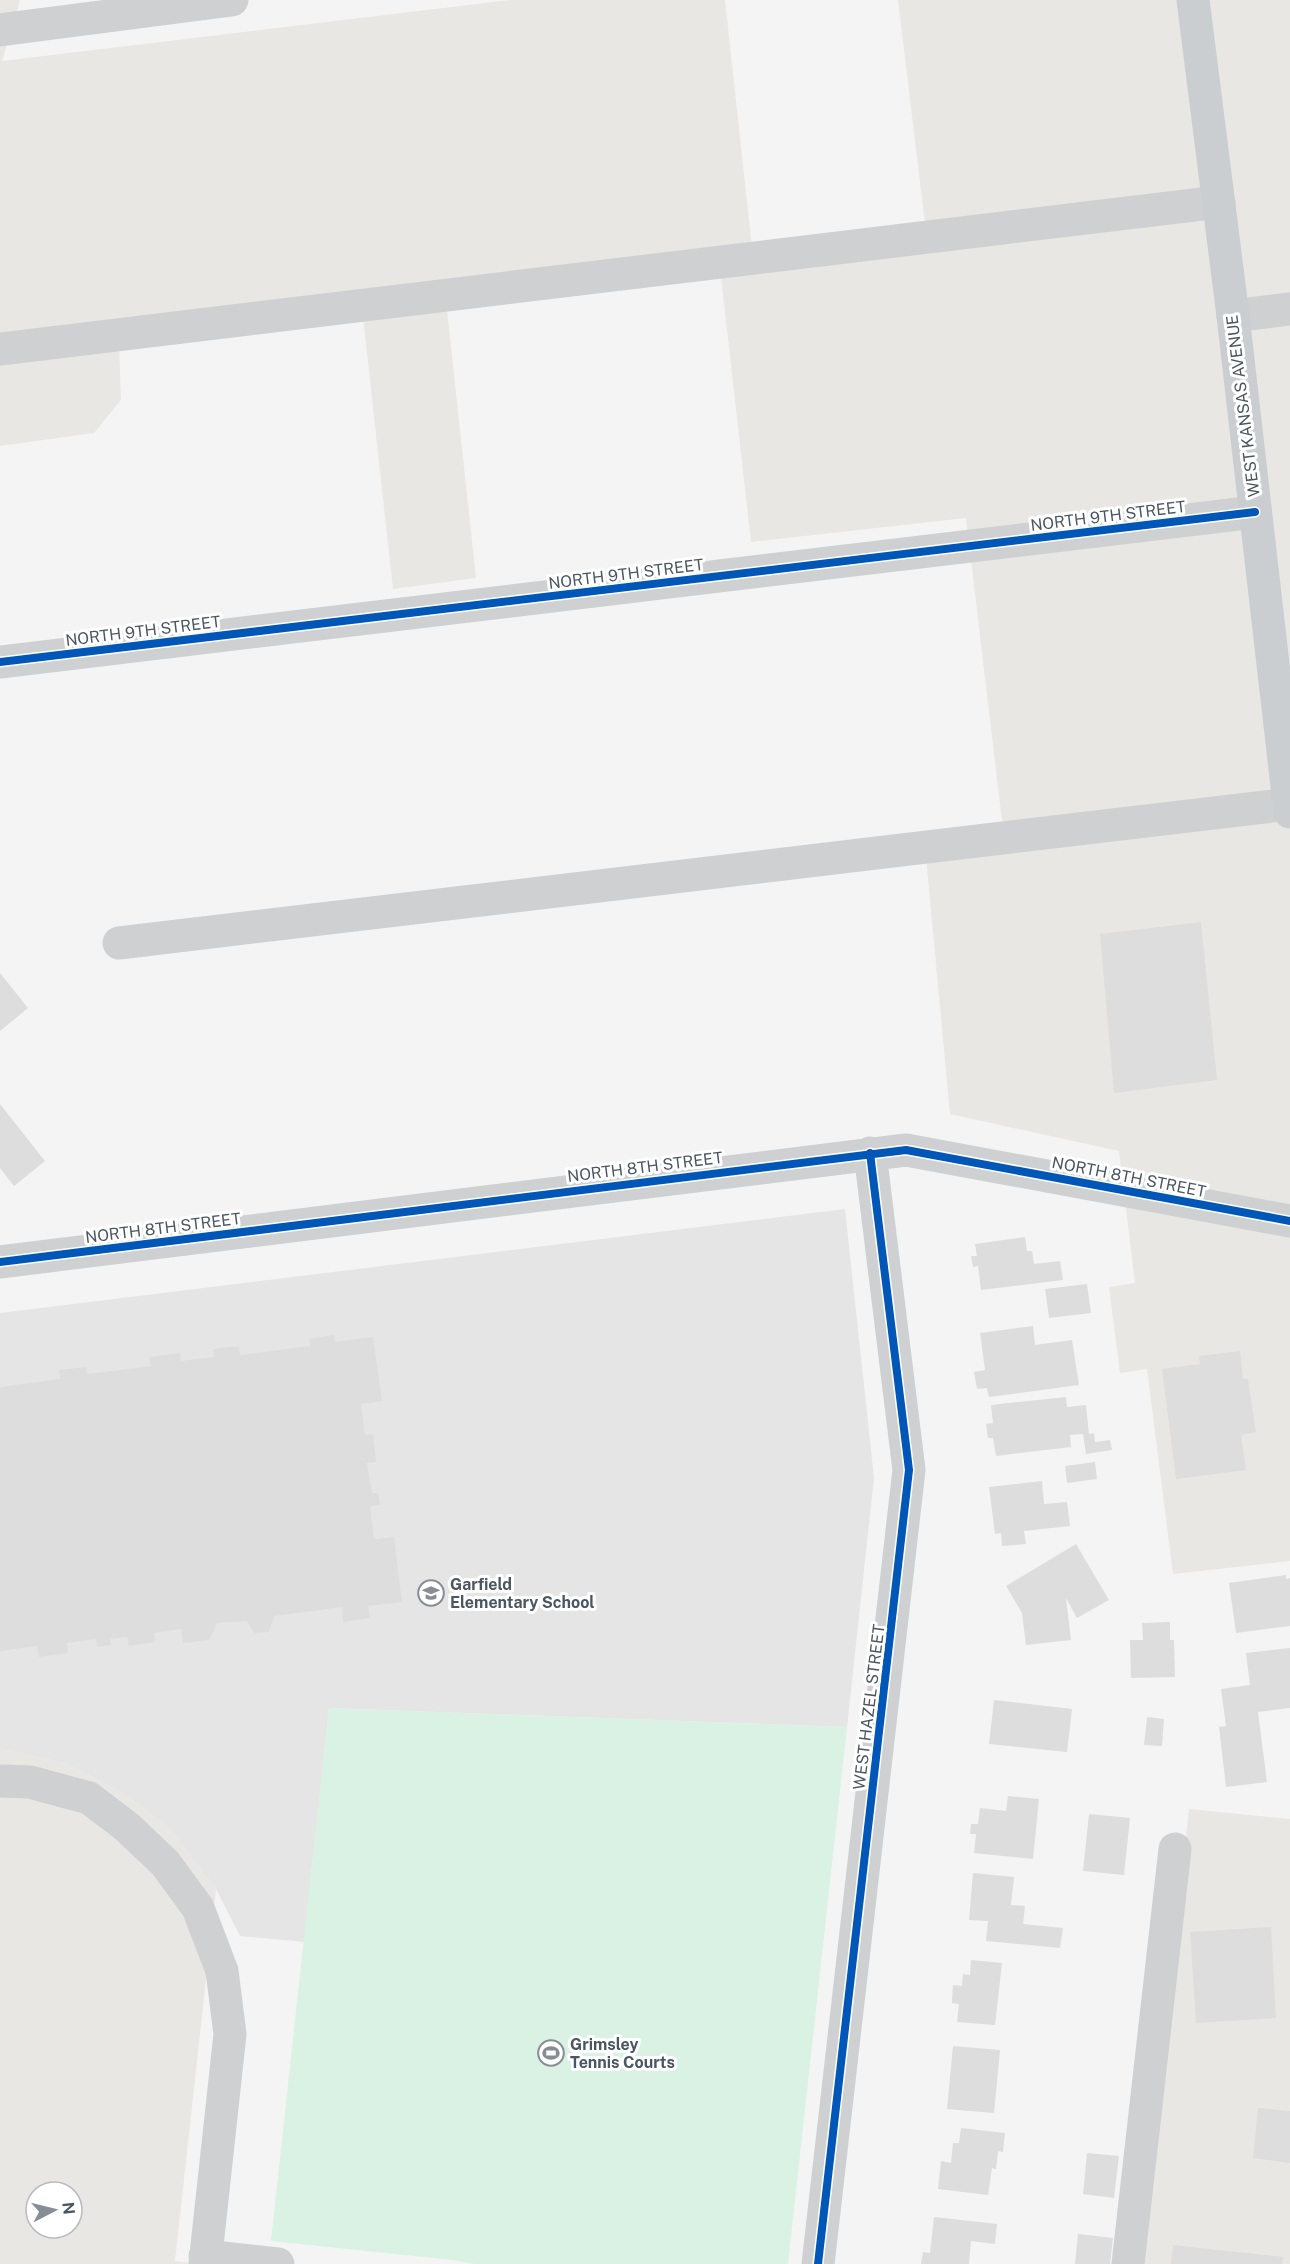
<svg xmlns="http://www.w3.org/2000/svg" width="1290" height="2264" font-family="'Public Sans',sans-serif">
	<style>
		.commercial { fill: #e8e7e3; fill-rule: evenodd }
		.education { fill: #e6e5e6 }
		.green { fill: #d9f2e3 }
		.building { fill: #ddddde }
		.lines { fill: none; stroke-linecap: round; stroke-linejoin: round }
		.minor { stroke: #ced0d2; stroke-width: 33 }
		.major { stroke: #caced1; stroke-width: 33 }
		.cycleway-casing { stroke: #fff; stroke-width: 11 }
		.cycleway { stroke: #0057b8; stroke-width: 8 }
		.labels { text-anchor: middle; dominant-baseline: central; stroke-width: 6; stroke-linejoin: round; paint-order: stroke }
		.street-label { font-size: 16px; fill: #4a5661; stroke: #fff }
		.poi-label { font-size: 16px; font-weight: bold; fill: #4a5661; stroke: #fff; text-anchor: start }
	</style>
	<rect width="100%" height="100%" fill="#f4f4f4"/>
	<!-- commercial -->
	<path class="commercial" d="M0,0H20L2,61L510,0H725L754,266L928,248L898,0H1290V1561L1173,1574L1147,1369L1120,1373L1109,1287L1135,1283L1119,1151L950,1114L926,857L1003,829L966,518L751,542L721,277L447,310L476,578L393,589L363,317L119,346L121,400L94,433L0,446Z
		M0,1749L65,1763L125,1794L170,1829L216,1889L175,2261L199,2264H0ZM36,2192H72V2228H36Z
		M1189,1809L1290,1819V2264H1141Z"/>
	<!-- education -->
	<path class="education" d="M845,1209L874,1478L847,1727L329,1708L304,1942L240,1936L216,1889L170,1829L125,1794L65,1763L0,1749V1313Z"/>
	<!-- green -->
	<path class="green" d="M329,1708L847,1727L788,2264H475L453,2260L271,2241Z"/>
	<!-- building -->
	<path class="building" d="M1201,922L1217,1080L1114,1093L1100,934Z
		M0,973L28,1008L0,1031Z
		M0,1104L45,1161L14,1186L0,1168Z
		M1025,1237L1027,1251H1032L1034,1264L1060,1261L1063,1280L981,1290L978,1266L973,1267L971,1256H977L975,1244Z
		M1087,1284L1091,1313L1049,1318L1045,1289Z
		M1033,1326L1035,1345L1072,1340L1079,1385L989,1397L987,1388L977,1389L974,1372L985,1370L980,1333Z
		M334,1335L335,1342L373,1337L382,1401L361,1404L365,1435L373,1434L376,1462L367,1463L372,1493H378L380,1505L370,1506L374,1539L394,1537L402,1602L368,1606L370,1618L343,1622L342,1607L274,1616L269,1632L254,1633L247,1621L217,1623L209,1640L183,1643L181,1629L154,1633L155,1642L129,1646L127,1637L110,1639L111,1645L97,1647L96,1639L67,1643L68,1653L39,1657L37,1646L0,1651V1387L60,1379L59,1370L86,1367L87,1374L151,1366L149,1357L180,1353L181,1361L214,1357L213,1349L239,1346L240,1355L310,1346L309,1339Z
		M1240,1351L1243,1379H1248L1256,1432L1241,1435L1246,1470L1176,1479L1162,1369L1200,1364L1199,1356Z
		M1066,1397L1067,1407L1086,1405L1089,1434L1094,1433L1095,1442L1110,1440L1112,1450L1086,1454L1083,1434L1070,1435L1071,1447L996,1456L993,1438H988L986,1424L993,1423L991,1405Z
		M1095,1462L1097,1479L1067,1483L1065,1466Z
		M1042,1481L1044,1504L1067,1502L1070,1526L1024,1531L1026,1544L1002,1546L1001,1533L995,1534L989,1487Z
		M1076,1544L1109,1600L1077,1618L1066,1598L1071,1640L1026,1645L1022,1613L1006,1586Z
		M1286,1575V1579L1290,1578V1626L1236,1633L1229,1583Z
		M1170,1622V1640H1174L1175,1677L1131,1678L1130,1640H1143L1142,1623Z
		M1290,1648V1708L1258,1712L1267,1782L1226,1787L1219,1727L1226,1726L1221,1689L1250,1685L1246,1653Z
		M994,1700L1072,1709L1067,1752L989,1744Z
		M1147,1717L1164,1719L1162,1746L1144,1745Z
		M1008,1796L1039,1799L1033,1859L974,1853L976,1834H970L971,1824H978L980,1808L1006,1811Z
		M1089,1814L1130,1818L1124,1875L1083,1871Z
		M973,1873L1014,1877L1011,1905L1025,1906L1023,1924L1063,1928L1060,1948L986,1941L988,1921L969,1920Z
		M1271,1927L1276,2018L1196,2023L1190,1932Z
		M971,1960L1002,1963L995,2025L957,2022L959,2004L952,2003L953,1985L962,1986L963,1974L970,1975Z
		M953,2046L1000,2050L994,2113L947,2109Z
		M1258,2108L1290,2111V2163L1253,2158Z
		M961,2128L1005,2133L1003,2152L998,2151L996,2169L992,2168L988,2195L938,2189L941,2161L951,2163L953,2143H959Z
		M1087,2153L1119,2156L1114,2198L1083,2194Z
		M934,2217L997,2224L995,2244L971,2241L969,2264H921L923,2252L930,2253Z
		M1078,2234L1113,2238L1110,2264H1075Z
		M1173,2245L1283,2257L1282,2264H1171Z"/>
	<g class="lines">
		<!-- minor -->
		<path class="minor" d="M0,30L232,0
			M1233,316L1290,309
			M0,349L1219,202
			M0,662L1255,512
			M119,943L1289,804
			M0,1262L906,1150L1290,1221
			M0,1781L30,1782L89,1798L127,1827L165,1863L198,1908L222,1971L230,2034L205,2264
			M205,2256L278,2264
			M818,2264L909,1470L870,1153
			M1128,2264L1175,1849"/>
		<!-- major -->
		<path class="major" d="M1193,0L1233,316L1290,812"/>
		<!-- cycleway casing -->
		<g class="cycleway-casing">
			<path id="cycleway" d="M0,662L1255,512
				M0,1262L906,1150L1290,1221
				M818,2264L909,1470L870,1153"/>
		</g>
		<!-- cycleway -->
		<use href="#cycleway" class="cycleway"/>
	</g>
	<!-- icons -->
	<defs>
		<g id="school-ring" transform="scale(1.35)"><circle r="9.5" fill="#fff" stroke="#868d94" stroke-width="1.5"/><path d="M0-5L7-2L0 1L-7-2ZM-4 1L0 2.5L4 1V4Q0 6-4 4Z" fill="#868d94"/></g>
		<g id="stadium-ring" transform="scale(1.35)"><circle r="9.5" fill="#fff" stroke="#868d94" stroke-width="1.5"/><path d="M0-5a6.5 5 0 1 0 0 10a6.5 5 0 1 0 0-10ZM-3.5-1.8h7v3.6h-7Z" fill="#868d94"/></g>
	</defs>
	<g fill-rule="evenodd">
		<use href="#school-ring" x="431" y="1593"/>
		<use href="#stadium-ring" x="551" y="2053"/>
	</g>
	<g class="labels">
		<!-- street labels -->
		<g class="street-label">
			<text transform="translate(1243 406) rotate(-97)">WEST KANSAS AVENUE</text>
			<text transform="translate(1108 516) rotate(-7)">NORTH 9TH STREET</text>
			<text transform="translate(626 574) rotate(-7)">NORTH 9TH STREET</text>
			<text transform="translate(143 631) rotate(-7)">NORTH 9TH STREET</text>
			<text transform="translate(645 1167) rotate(-7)">NORTH 8TH STREET</text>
			<text transform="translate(1129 1177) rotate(11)">NORTH 8TH STREET</text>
			<text transform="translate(163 1228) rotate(-7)">NORTH 8TH STREET</text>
			<text transform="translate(869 1707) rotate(-83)">WEST HAZEL STREET</text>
		</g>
		<!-- poi labels -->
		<g class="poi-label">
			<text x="450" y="1584">Garfield<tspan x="450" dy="18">Elementary School</tspan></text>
			<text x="570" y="2044">Grimsley<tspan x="570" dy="18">Tennis Courts</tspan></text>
		</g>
	</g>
	<!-- north arrow -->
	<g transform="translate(54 2210) rotate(83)"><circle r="28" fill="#ffffff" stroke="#b7bbc0" stroke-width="1.5"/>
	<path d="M0-4.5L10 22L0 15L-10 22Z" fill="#868d94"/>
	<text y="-9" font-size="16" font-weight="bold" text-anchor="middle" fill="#4a5661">N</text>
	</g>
</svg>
